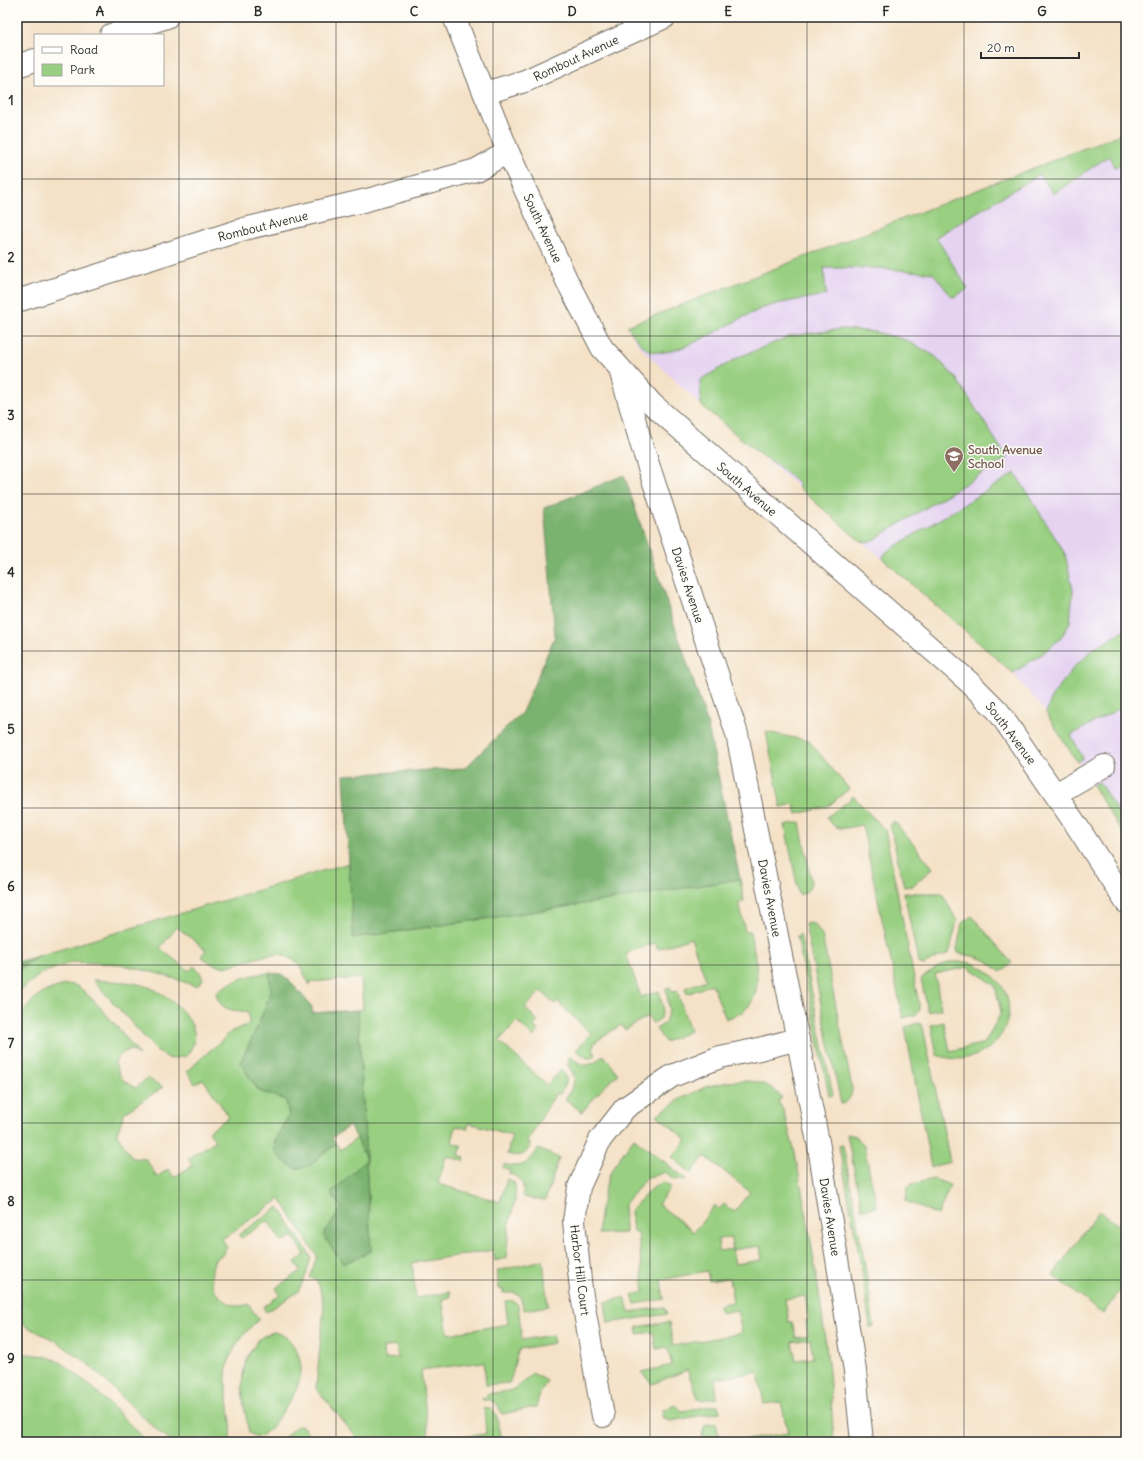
<svg xmlns="http://www.w3.org/2000/svg" width="1143" height="1459" font-family="Delius,sans-serif">
	<style>
		.built { fill: #e5d3f1 }
		.green { fill: #98cf81; stroke: #627d56; fill-rule: evenodd }
		.forest { fill: #7ab26f; stroke: #526e4d }
		.lines { fill: none; stroke-linecap: round; stroke-linejoin: round }
		.minor-casing { stroke: #716b61; stroke-width: 24 }
		.minor { stroke: #fff; stroke-width: 22 }
		.grid { fill: none; stroke: #2b2b2b; stroke-width: 1; stroke-opacity: 0.55 }
		.labels { text-anchor: middle; dominant-baseline: central; stroke-width: 3; stroke-linejoin: round; paint-order: stroke }
		.street-label { font-size: 12px; fill: #2b2b2b; stroke: #fdfcf7 }
		.education-label { font-size: 12px; font-weight: bold; fill: #785e54; stroke: #fdfcf7; text-anchor: start }
		.neatline { fill: none; stroke: #2b2b2b; stroke-width: 1.5 }
		.grid-label { font-size: 13px; text-anchor: middle; font-weight: bold; fill: #2b2b2b }
	</style>
	<rect width="100%" height="100%" fill="#fdfcf7"/>
	<filter id="ink" filterUnits="userSpaceOnUse"><feTurbulence type="fractalNoise" baseFrequency=".025" numOctaves="2"/><feDisplacementMap in="SourceGraphic" scale="8" xChannelSelector="R" yChannelSelector="G"/><feConvolveMatrix kernelMatrix="1 2 1 2 8 2 1 2 1" color-interpolation-filters="sRGB"/></filter>
	<filter id="wash" filterUnits="userSpaceOnUse"><feTurbulence type="fractalNoise" baseFrequency=".012" numOctaves="4" result="noise"/><feDisplacementMap in="SourceGraphic" scale="16" xChannelSelector="R" yChannelSelector="G"/><feGaussianBlur stdDeviation="0.9" result="paint"/><feColorMatrix in="noise" values="0 0 0 0 0 0 0 0 0 0 0 0 0 0 0 0 0 1.4 0 .05"/><feComposite in="paint" operator="in"/></filter>
	<g filter="url(#wash)">
		<rect width="100%" height="100%" fill="#f4e1c6"/>
		<!-- built -->
		<path class="built" d="M1126,132V838L1046,713L1013,673L884,560L701,405L645,352L635,340L627,326Z"/>
		<!-- green -->
		<path class="green" d="M1126,132V163L1114,167L1109,156L1053,194L1040,174L936,237L968,289L954,297L951,296L933,273L876,268H824L826,295C806,299 785,301 766,307C737,317 682,357 654,352C642,350 634,335 627,326Z
			M843,329L875,332L906,340L935,356L956,378L1007,458L875,539L867,542L860,541L799,488V484L776,464L763,457L701,405L700,380L739,357L791,336Z
			M1015,473L1058,542L1065,554L1073,590L1070,622L1061,638L1042,654L1013,673L884,560L883,557L886,552Z
			M1126,630V705L1071,735L1083,758L1077,762L1046,713L1052,696L1075,666L1096,647Z
			M766,732L809,741L849,789L827,807L797,814L794,804L781,807Z
			M1099,782L1126,825V838L1092,785Z
			M853,796L885,830L920,1009C918,1016 909,1016 903,1018L862,825C847,827 835,834 827,817L847,802Z
			M894,821L933,868L912,886L904,887L890,824Z
			M800,822L811,880C811,888 807,893 799,895L785,825Z
			M349,863L354,938L545,910L740,879L744,901L739,902L745,931H750C754,952 765,991 747,1008C741,1014 733,1016 726,1019L712,984L687,994L685,988L706,980L691,938L658,949L655,943L626,953L641,997L659,991L663,1008L661,1018L653,1024L648,1016L625,1030L621,1025L595,1042L593,1047L595,1055L591,1058H587L576,1050L591,1034L557,1001L555,1004L541,991L525,1008L538,1021L534,1026L539,1031L533,1037L517,1021L499,1041L547,1085L561,1070C570,1080 566,1086 559,1095L556,1093L527,1142L531,1145C524,1157 520,1157 507,1154L512,1135L469,1123L467,1129L456,1126L452,1142L462,1146L459,1155L465,1157L464,1161L446,1156L438,1184L500,1202L507,1179L514,1182C519,1196 511,1212 509,1226C508,1237 507,1248 506,1258L495,1261L493,1250L412,1263L416,1298L450,1292V1297L442,1299L448,1334L508,1324L505,1301C511,1300 514,1300 518,1305L522,1340L552,1335L554,1343L520,1349C513,1360 515,1372 509,1383L486,1385L484,1362L421,1370L429,1441L486,1434L484,1409C490,1408 493,1410 496,1415L503,1442H360L316,1388L324,1306L319,1285L316,1280L310,1278L317,1256L280,1199L222,1239L227,1247L223,1250L225,1253L215,1259C212,1267 210,1276 213,1285C216,1297 235,1311 248,1304L259,1319C242,1335 227,1353 226,1377C225,1389 229,1403 230,1415C231,1424 233,1433 229,1442H172L164,1437L87,1363L56,1341L27,1327L22,1322L17,1201V1032C18,1027 19,1021 21,1017C26,1007 36,995 47,991C55,988 65,983 74,985C87,988 130,1042 139,1055L131,1050C123,1051 119,1055 115,1062C119,1077 123,1082 136,1088L147,1078L163,1087L124,1113L117,1134L132,1158L146,1159L157,1177L168,1169L174,1177L192,1166L188,1158L215,1141L209,1131L229,1117L203,1079L195,1084L187,1071L232,1031L249,1024L248,1012C232,1010 219,1011 216,992C234,980 247,975 269,973L271,992L257,1028L240,1063L259,1091L286,1100L289,1116L274,1142L310,1165L336,1144L340,1150L357,1138L366,1158L358,1010L363,1009L361,978L310,982V985L298,963L281,954L264,956L225,967L212,964L201,956L206,950L177,927L160,948L189,971L194,966L200,972L203,980L196,986L163,975L120,964L73,962L42,973L17,993V971L38,956ZM366,1161L371,1251L331,1193ZM396,1346L398,1358L384,1359L383,1348Z
			M904,893H942L957,921L949,954L934,959L924,965L920,964L918,961Z
			M972,916L1012,963L1001,972L987,961L977,957L958,953L957,949L962,923Z
			M810,923L815,925L822,935L852,1088C852,1096 849,1102 841,1104L805,924Z
			M800,934L833,1095L829,1096L797,936Z
			M950,962C955,962 961,962 966,962C973,963 982,967 988,972C1036,1006 993,1076 937,1055L931,1025L944,1022L950,1051L985,1043L1001,1012L995,985L968,967L935,974L941,1009L928,1012L921,979L936,968Z
			M93,980C109,981 126,981 142,985C162,989 200,1019 194,1042C192,1047 189,1052 187,1056L170,1059L156,1050Z
			M670,987L673,992L677,991L690,1031L665,1042L656,1029L665,1023L669,1009L666,988Z
			M918,1023L921,1024L923,1027L950,1162L931,1167L905,1027Z
			M604,1055L618,1074L601,1090L582,1112L565,1099C573,1085 580,1079 567,1065L570,1061L567,1059L570,1056C584,1069 590,1067 604,1055Z
			M735,1081C756,1081 768,1081 782,1098L778,1101L783,1110L795,1153L809,1229L821,1306L829,1371L834,1442H735L788,1433L781,1402L764,1404L758,1372L715,1379L717,1398L699,1400L687,1370L652,1384L642,1372L672,1365L667,1347L656,1349L653,1332L638,1334L637,1327L669,1322L673,1346L742,1333L737,1310L720,1313L719,1305L733,1302L729,1278L709,1281L707,1271L661,1280L664,1299L635,1304L632,1295L644,1292L638,1232H633L631,1211C641,1199 649,1189 663,1182L671,1187L658,1204L694,1232L715,1205L719,1209L724,1204L734,1212L750,1192L705,1156L691,1173L672,1157L687,1140L657,1115L680,1099L708,1086ZM731,1238L732,1249L719,1251L718,1239ZM760,1246L762,1260L735,1264L732,1250ZM805,1296L809,1319L806,1320L808,1336L796,1338L792,1322H789L785,1299ZM810,1339L813,1358L796,1360L792,1342Z
			M847,1134L856,1136L864,1146L877,1207L862,1210Z
			M634,1138L686,1179L684,1182L678,1178L676,1181L665,1172L646,1179L624,1205L625,1233L598,1234C600,1211 603,1184 615,1164C621,1155 628,1147 634,1138Z
			M843,1145L866,1271L874,1327H870L862,1272L839,1146Z
			M538,1149L559,1158L545,1201L523,1197C524,1183 522,1177 509,1174L510,1170L503,1168L504,1164C521,1169 529,1164 538,1149Z
			M934,1179L950,1185L938,1215L906,1201L907,1188L911,1184Z
			M279,1207L311,1257L306,1275L298,1292L266,1312L263,1307L280,1295L276,1288L301,1271L295,1262L305,1255L293,1236L282,1242L268,1221L241,1238L238,1235Z
			M1099,1211L1126,1230V1282L1103,1314L1053,1275Z
			M543,1260L548,1306L524,1310L520,1295L514,1293H503V1289H499L497,1271Z
			M625,1297L629,1312L665,1307L667,1314L608,1323L605,1302Z
			M274,1332C285,1335 289,1338 295,1348C310,1373 294,1397 278,1418C274,1423 267,1433 261,1436C256,1438 253,1435 249,1433C244,1405 236,1377 251,1351C254,1346 257,1340 262,1337C266,1335 270,1333 274,1332Z
			M28,1354L44,1356L59,1361L90,1385L148,1442H17V1356Z
			M532,1373L547,1381L540,1393L536,1407L502,1414C498,1404 494,1399 483,1400L482,1398L487,1397V1394L509,1391L518,1387Z
			M676,1405L682,1411L718,1405L720,1412L671,1421L662,1417L663,1410Z
			M716,1423L720,1442H700L705,1425Z
			M299,1426L303,1427L315,1442H280L295,1427Z"/>
		<!-- forest -->
		<path class="forest" d="M624,475L707,722L740,879L545,910L353,938L344,775L465,768L522,712L555,636L544,508Z
			M38,956L17,971V962Z
			M269,973L281,974L291,982L312,1007V1013L358,1010C362,1090 367,1171 371,1251L343,1264L323,1235L342,1208L331,1193L366,1160L357,1138L349,1126L332,1138L336,1144L310,1165L296,1169C291,1165 284,1162 280,1158C266,1146 282,1128 289,1116L286,1100L259,1091L240,1063L257,1028L271,992Z"/>
	</g>
	<g filter="url(#ink)">
		<g class="lines">
			<!-- minor casing -->
			<g class="minor-casing">
				<path id="minor" d="M454,17L508,152L567,281L602,348L652,404L969,682L998,711L1077,826L1126,902
					M111,35L167,17
					M17,66L35,60
					M485,93L525,81L665,17
					M17,301L244,229L367,200L476,170L508,152
					M621,373L641,443L737,734L819,1147L855,1371L862,1442
					M1056,794L1104,766
					M603,1416L581,1290L574,1221L579,1187L600,1140L625,1108L672,1076L720,1057L755,1050L798,1039"/>
			</g>
			<!-- minor -->
			<use href="#minor" class="minor"/>
		</g>
	</g>
	<!-- grid -->
	<path class="grid" d="M179,17V1442M336,17V1442M493,17V1442M650,17V1442M807,17V1442M964,17V1442M17,179H1126M17,336H1126M17,494H1126M17,651H1126M17,808H1126M17,965H1126M17,1123H1126M17,1280H1126"/>
	<!-- icons -->
	<defs>
		<g id="school-pin" transform="scale(1)"><path d="M0 17L-7.5 6A9.5 9.5 0 1 1 7.5 6Z" fill="#8d6e63" stroke="#fdfcf7"/><path d="M0-5L7-2L0 1L-7-2ZM-4 1L0 2.5L4 1V4Q0 6-4 4Z" fill="#fff"/></g>
	</defs>
	<g fill-rule="evenodd">
		<use href="#school-pin" x="954" y="456"/>
	</g>
	<g class="labels">
		<!-- street labels -->
		<g class="street-label">
			<text transform="translate(576 58) rotate(-25)">Rombout Avenue</text>
			<text transform="translate(263 226) rotate(-14)">Rombout Avenue</text>
			<text transform="translate(543 228) rotate(65)">South Avenue</text>
			<text transform="translate(747 489) rotate(41)">South Avenue</text>
			<text transform="translate(688 585) rotate(72)">Davies Avenue</text>
			<text transform="translate(1011 733) rotate(53)">South Avenue</text>
			<text transform="translate(770 898) rotate(79)">Davies Avenue</text>
			<text transform="translate(830 1217) rotate(81)">Davies Avenue</text>
			<text transform="translate(580 1270) rotate(83)">Harbor Hill Court</text>
		</g>
		<!-- education labels -->
		<g class="education-label">
			<text x="968" y="449">South Avenue<tspan x="968" dy="14">School</tspan></text>
		</g>
	</g>
	<!-- margin -->
	<rect width="1143" height="1459" fill="none" stroke="#fdfcf7" stroke-width="44"/>
	<!-- legend -->
	<rect x="34" y="34" width="130" height="52" fill="#fdfcf7" stroke="#a9a8a5"/>
	<rect x="42" y="47" width="20" height="6" fill="#ffffff" stroke="#a9a8a5"/>
	<text x="70" y="54" font-size="12" fill="#2b2b2b">Road</text>
	<rect x="42" y="64" width="20" height="12" fill="#98cf81" stroke="#a9a8a5"/>
	<text x="70" y="74" font-size="12" fill="#2b2b2b">Park</text>
	<!-- scale -->
	<path d="M981 52v6h98v-6" fill="none" stroke="#2b2b2b" stroke-width="2"/>
	<text x="987" y="52" font-size="12" fill="#2b2b2b" stroke="#fdfcf7" stroke-width="3" paint-order="stroke">20 m</text>
	<rect x="22" y="22" width="1099" height="1415" class="neatline"/>
	<g class="grid-label">
		<text x="100" y="16">A</text>
		<text x="258" y="16">B</text>
		<text x="414" y="16">C</text>
		<text x="572" y="16">D</text>
		<text x="728" y="16">E</text>
		<text x="886" y="16">F</text>
		<text x="1042" y="16">G</text>
		<text x="11" y="105">1</text>
		<text x="11" y="262">2</text>
		<text x="11" y="420">3</text>
		<text x="11" y="577">4</text>
		<text x="11" y="734">5</text>
		<text x="11" y="891">6</text>
		<text x="11" y="1048">7</text>
		<text x="11" y="1206">8</text>
		<text x="11" y="1363">9</text>
	</g>
</svg>
